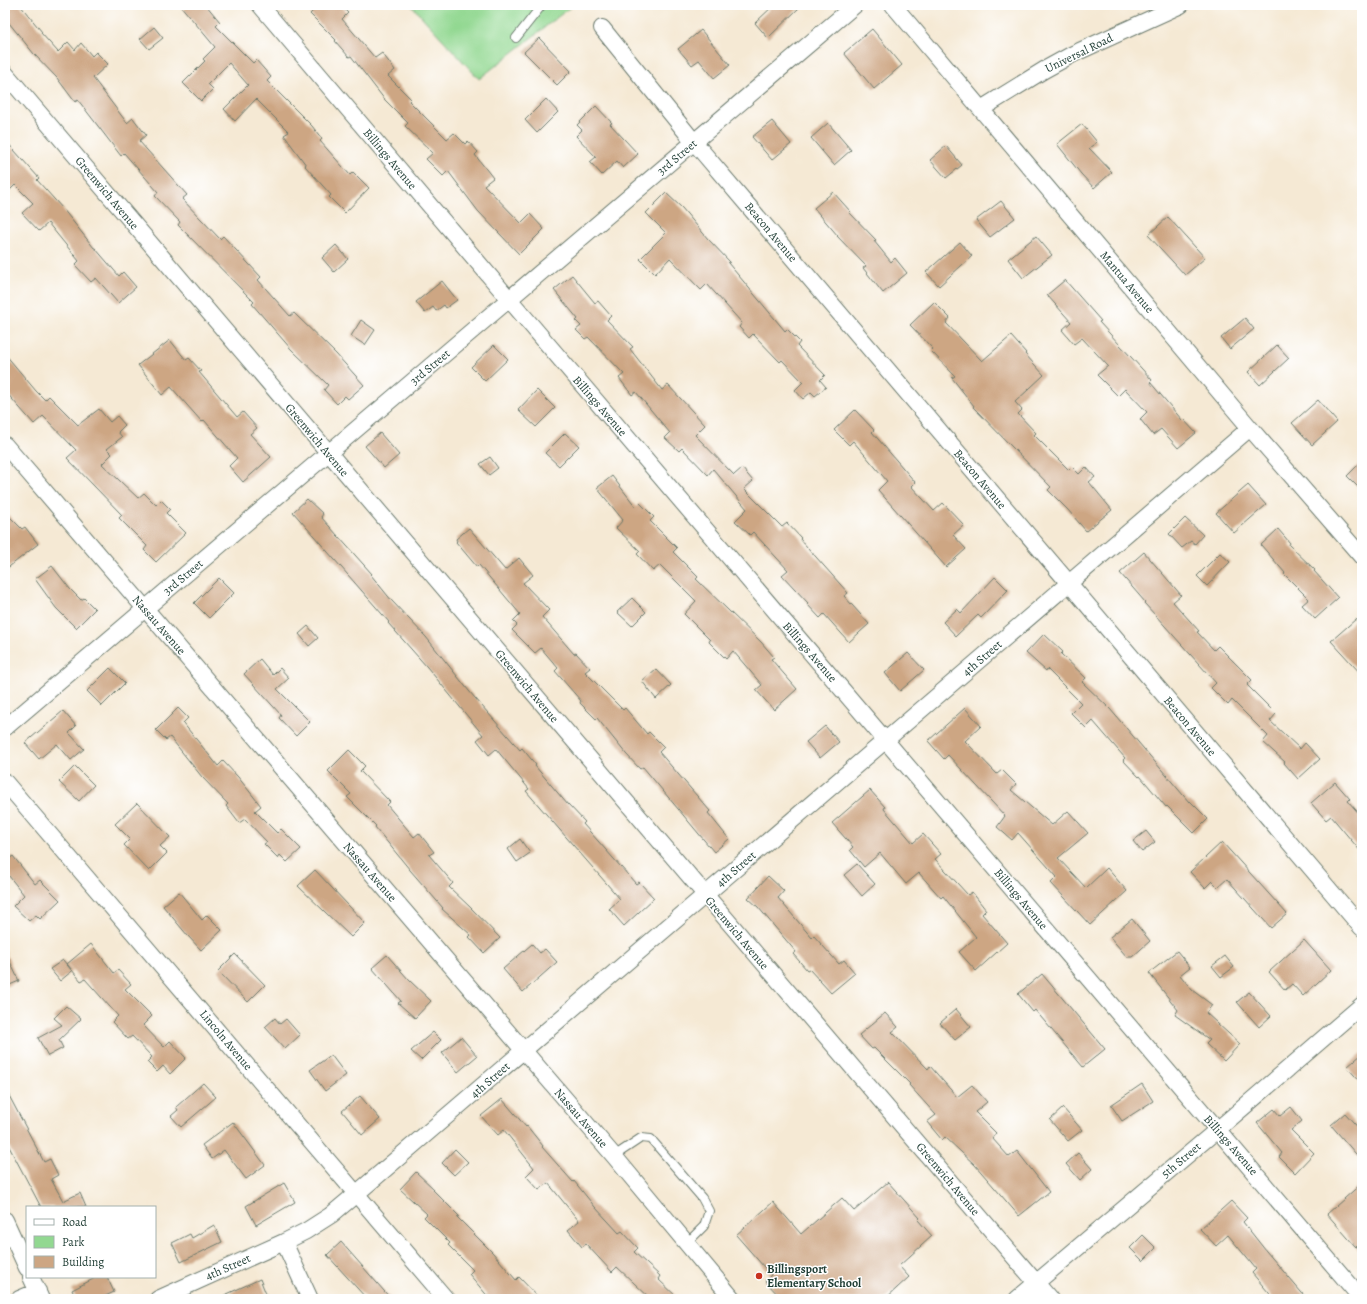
<svg xmlns="http://www.w3.org/2000/svg" width="1367" height="1304" font-family="Alegreya,serif">
	<style>
		.green { fill: #92d891; stroke: #588a62 }
		.building { fill: #cda683 }
		.lines { fill: none; stroke-linecap: round; stroke-linejoin: round }
		.lane-casing { stroke: #6a796c; stroke-width: 10 }
		.street-casing { stroke: #6a796c; stroke-width: 18 }
		.lane { stroke: #fff; stroke-width: 8 }
		.street { stroke: #fff; stroke-width: 16 }
		.poi-dot { fill: #c8321e; stroke: #fff; stroke-width: 1.5 }
		.labels { text-anchor: middle; dominant-baseline: central; stroke-width: 3; stroke-linejoin: round; paint-order: stroke }
		.street-label { font-size: 12px; fill: #1f3d34; stroke: #fff }
		.poi-label { font-size: 12px; font-weight: bold; fill: #1f3d34; stroke: #fff; text-anchor: start }
	</style>
	<rect width="100%" height="100%" fill="#fff"/>
	<filter id="ink" filterUnits="userSpaceOnUse"><feTurbulence type="fractalNoise" baseFrequency=".025" numOctaves="2"/><feDisplacementMap in="SourceGraphic" scale="8" xChannelSelector="R" yChannelSelector="G"/><feConvolveMatrix kernelMatrix="1 2 1 2 8 2 1 2 1" color-interpolation-filters="sRGB"/></filter>
	<filter id="wash" filterUnits="userSpaceOnUse"><feTurbulence type="fractalNoise" baseFrequency=".012" numOctaves="4" result="noise"/><feDisplacementMap in="SourceGraphic" scale="16" xChannelSelector="R" yChannelSelector="G"/><feGaussianBlur stdDeviation="0.9" result="paint"/><feColorMatrix in="noise" values="0 0 0 0 0 0 0 0 0 0 0 0 0 0 0 0 0 1.4 0 .05"/><feComposite in="paint" operator="in"/></filter>
	<g filter="url(#wash)">
		<rect width="100%" height="100%" fill="#f5e9d4"/>
		<!-- green -->
		<path class="green" d="M411,5H573L479,79Z"/>
		<g id="blocks">
			<!-- building -->
			<path class="building" d="M5,5H20L42,32L41,33L58,52L68,42L75,50L81,43L92,56L96,52L108,64L93,78L127,123L133,118L146,135L139,141L187,195L182,199L220,239L223,236L261,277L258,280L290,316L294,313L336,354L364,385L348,399L345,396L337,404L324,390L328,385L291,349L252,304L254,302L178,225L180,222L155,196L158,192L124,153L121,156L78,100L75,102L57,78L34,54L5,18Z
				M180,5H206L220,22L216,26L253,63L256,60L271,77L267,81L312,126L322,139L320,141L350,175L353,172L369,188L345,213L329,197L331,195L305,166L306,165L284,135L289,132L256,99L235,121L224,109L248,85L229,63L208,84L213,89L201,101L183,83L205,61L203,59L215,47Z
				M319,5H340L348,13L342,19L375,58L382,53L395,70L388,76L411,99L409,101L447,139L454,133L465,144L468,141L478,152L475,155L493,178L484,185L521,223L530,214L544,229L519,254L478,211L448,171L443,176L426,159L433,153L405,126L408,123L385,100L351,56L349,57L335,41L336,40L310,14Z
				M774,5H802L768,38L755,23Z
				M154,27L163,38L149,49L140,39Z
				M872,29L902,65L874,89L844,53Z
				M701,30L730,65L714,78L699,60L692,65L678,49Z
				M539,38L571,71L557,85L524,52Z
				M546,99L558,112L537,133L525,120Z
				M596,106L612,123L610,124L638,154L623,168L617,161L602,175L590,162L596,157L576,136L582,130L577,125Z
				M772,121L791,144L772,160L752,137Z
				M828,123L851,150L834,165L811,138Z
				M1082,124L1097,142L1089,148L1112,172L1094,188L1081,174L1057,144Z
				M5,140L39,178L37,180L63,209L94,248H95L119,276L123,272L136,287L118,303L96,278L91,282L75,265L79,261L48,223L39,231L22,213L33,203L15,185L5,195Z
				M946,146L962,165L946,178L930,160Z
				M833,192L850,211L849,212L876,240L874,241L891,262L895,258L907,273L883,293L863,268L866,266L837,236H838L814,208Z
				M666,193L682,208L708,239L730,262L728,263L785,331L787,329L800,342L797,346L825,375L820,380L826,387L815,396L811,392L803,399L795,390L803,382L782,360L780,362L753,334L749,338L739,327L742,323L707,284L701,290L670,258L655,274L640,259L666,233L646,213Z
				M1001,201L1015,218L990,237L976,220Z
				M1168,217L1205,258L1185,275L1148,235Z
				M1036,236L1052,255L1023,278L1008,259Z
				M960,242L972,256L939,286L926,272Z
				M336,245L348,259L334,272L322,258Z
				M572,275L595,303L598,301L611,316L607,320L633,347L630,349L662,390L668,385L705,425L695,435L734,475L742,468L753,481L744,489L782,527L787,523L801,538L800,539L848,593L844,596L869,624L849,642L824,614L820,618L807,604L808,603L782,575L788,570L753,532L750,535L735,521L747,509L713,469L708,475L682,448L679,451L665,438L670,433L636,392L632,395L619,378L624,374L588,337L585,339L576,330L581,326L576,321L578,319L554,290Z
				M1065,280L1101,321L1099,322L1152,380L1150,382L1182,420L1183,419L1196,433L1178,448L1161,429L1153,435L1140,419L1147,412L1125,389L1118,396L1097,375L1108,366L1082,338L1074,344L1062,330L1071,322L1047,295Z
				M442,281L457,300L446,308L444,305L436,311L433,307L425,313L416,302Z
				M934,302L950,318L946,323L982,361L1011,336L1026,353L1025,354L1044,375L1015,402L1022,410L1018,414L1036,433L1034,435L1069,470L1072,467L1079,474L1086,467L1095,477L1089,482L1112,510L1086,531L1068,510L1048,490L1051,487L973,407L974,406L952,378L955,376L931,351L933,349L910,325Z
				M1245,318L1254,329L1230,349L1221,338Z
				M361,320L375,330L365,345L351,336Z
				M170,340L186,360L189,358L201,371L199,372L237,417L243,412L257,428L250,434L271,457L243,482L229,466L237,458L204,420L202,422L171,387L162,395L138,365Z
				M494,345L508,359L485,381L471,367Z
				M1277,345L1289,358L1260,385L1248,372Z
				M5,354L36,391L45,400L49,396L78,425L99,409L110,422L117,416L125,425L118,432L122,437L107,449L112,454L102,464L138,498L144,493L156,505L161,500L170,509L166,513L186,533L156,562L144,550L147,546L119,518L122,515L67,458L76,450L43,416L34,424L5,391Z
				M537,390L555,408L536,427L518,410Z
				M1318,400L1337,422L1312,445L1292,423Z
				M855,410L874,430L872,432L915,482L911,486L934,511L943,503L964,525L953,535L966,549L946,567L878,490L887,481L853,441L849,445L834,430Z
				M380,433L399,455L384,468L365,446Z
				M565,433L579,446L559,466L545,453Z
				M490,457L498,468L489,475L480,464Z
				M1362,461V491L1347,476Z
				M612,476L636,507L640,503L654,517L650,521L677,548L673,552L698,577L696,579L761,642L774,657L771,659L797,689L774,710L756,690L762,685L733,651L726,659L709,642L710,640L684,614L696,601L660,565L653,571L637,554L640,551L616,528L623,520L597,488Z
				M1248,485L1266,505L1234,533L1216,513Z
				M307,499L323,514L321,517L372,574L371,575L392,601L426,637L469,691L520,750L522,748L536,765L535,766L568,805V804L585,822L583,824L636,884L639,882L654,898L624,926L609,909L620,899L526,791L529,789L496,749L489,755L477,740L483,735L427,667L388,623L389,622L293,512Z
				M5,512L22,529L25,527L38,544L5,570Z
				M1185,518L1203,535L1195,544L1191,541L1182,548L1169,534Z
				M469,528L505,570L519,558L533,575L523,583L549,610L542,617L574,654L576,653L590,668L585,672L623,710L625,708L647,734L649,732L664,747L659,752L710,811L708,813L729,839L714,852L643,767L640,769L626,754L597,718L596,719L580,703L581,701L555,671L558,668L541,648L535,653L512,630L517,625L513,621L520,614L479,565L477,567L456,542L457,541L456,539Z
				M1278,529L1290,543L1289,545L1315,570L1314,571L1338,598L1315,619L1302,605L1309,599L1284,574L1285,573L1261,545Z
				M1144,552L1181,595L1173,602L1199,631L1197,632L1214,650L1218,646L1252,680L1247,685L1276,714L1270,721L1300,749L1305,743L1320,759L1298,779L1284,763L1285,762L1263,742L1268,736L1232,700L1228,705L1211,688L1216,683L1156,616L1144,603L1145,602L1120,573Z
				M1220,553L1230,562L1207,586L1197,576Z
				M52,566L70,589L81,600L84,598L95,609L76,628L56,608L35,579Z
				M995,577L1008,590L981,618L978,615L956,636L943,622L957,609L961,613Z
				M219,578L234,593L209,618L194,603Z
				M632,598L646,612L632,626L617,612Z
				M1356,619L1362,626V675L1331,641Z
				M308,626L318,638L309,646L299,634Z
				M1044,634L1063,652L1061,654L1086,678L1082,682L1110,709L1189,802L1190,801L1208,819L1194,833L1167,806L1166,807L1140,776L1139,777L1123,760L1125,758L1093,721L1086,728L1071,713L1081,703L1047,669L1046,671L1026,653Z
				M908,653L924,670L900,691L885,673Z
				M260,659L273,675L280,668L289,678L277,689L310,722L296,736L279,718L281,715L244,674Z
				M110,668L125,683L102,706L87,691Z
				M656,669L671,685L656,699L642,681Z
				M178,708L188,718L183,723L218,766L223,761L238,777L261,806L255,811L277,833L281,829L301,849L287,862L280,855L278,858L264,844L267,842L245,819L239,823L226,806L228,804L202,777L170,737L166,740L156,730Z
				M965,708L981,726L965,741L997,774L1002,770L1016,784L1011,790L1052,825L1068,811L1088,833L1058,858L1086,888L1107,868L1127,891L1090,925L1051,883L1057,877L1018,833L1012,840L997,827L1005,816L948,755L944,759L928,741Z
				M63,711L76,726L69,733L84,749L71,760L57,744L39,759L25,743Z
				M825,726L839,742L820,758L806,742Z
				M349,750L365,766L360,771L390,802L387,805L414,837L419,833L434,852L429,855L453,883L449,887L471,908L500,938L484,953L469,937L471,935L442,909L443,908L410,870L375,827L376,826L347,797L351,794L328,771Z
				M75,766L94,785L79,801L59,782Z
				M1335,782L1350,799L1348,801L1362,817V853L1331,816L1326,820L1311,803Z
				M870,790L885,807L884,809L913,843L923,834L941,854L935,859L968,895L972,892L986,910L982,914L1007,943L976,971L959,952L976,937L943,896L941,898L919,873L906,884L880,853L864,867L850,850L853,847L832,823Z
				M137,803L170,837L160,846L167,853L149,871L124,845L130,839L115,824Z
				M1146,831L1155,842L1142,852L1133,841Z
				M520,839L530,853L517,862L508,849Z
				M1222,842L1287,914L1271,928L1227,879L1218,887L1212,881L1205,888L1190,872Z
				M13,856L35,884L40,880L60,900L40,919L36,915L29,921L13,906L24,895L5,871V862Z
				M857,864L875,884L862,896L844,875Z
				M315,870L365,923L351,937L298,886Z
				M768,876L784,891L778,898L812,938L814,936L839,964L844,960L855,973L831,993L809,969L807,970L793,954L796,952L758,907L748,898Z
				M179,892L202,920L207,915L222,930L201,950L188,936L163,906Z
				M1132,919L1150,941L1132,957H1127L1110,937Z
				M1304,940L1331,970L1303,996L1292,984L1285,990L1269,972Z
				M91,944L114,973L118,970L131,984L125,989L152,1016L143,1025L164,1047L170,1041L186,1058L170,1074L163,1066L157,1072L147,1062L152,1057L132,1036L128,1039L112,1022L118,1016L85,979L81,981L67,964Z
				M532,944L540,953L545,949L557,962L523,992L503,969Z
				M5,951L19,981L5,987Z
				M1177,951L1190,967L1180,975L1192,990L1212,1005L1206,1013L1240,1044L1224,1061L1206,1044L1210,1040L1175,1015L1178,1010L1149,973Z
				M235,954L265,985L248,1002L218,971Z
				M387,955L409,980L431,1001L415,1018L398,1003L401,1001L372,968Z
				M1225,956L1234,967L1221,977L1212,966Z
				M63,960L72,971L60,981L50,969Z
				M1042,974L1105,1049L1083,1067L1035,1010L1033,1012L1018,994Z
				M1249,992L1271,1016L1259,1027L1237,1002Z
				M66,1006L81,1019L59,1040L63,1048L48,1056L38,1038L62,1025L54,1018Z
				M956,1009L971,1027L955,1040L940,1023Z
				M885,1013L898,1027L892,1032L928,1069L930,1066L957,1097L972,1085L987,1102L975,1112L996,1133L992,1138L1009,1157L1017,1151L1049,1192L1019,1216L975,1165L945,1137L942,1140L927,1122L936,1115L909,1085L910,1084L874,1048L872,1049L859,1035Z
				M275,1018L280,1024L286,1019L300,1035L285,1049L265,1027Z
				M433,1032L441,1040L421,1060L411,1051Z
				M461,1037L477,1056L458,1072L442,1053Z
				M1362,1054V1084L1347,1067Z
				M331,1055L346,1075L325,1091L310,1070Z
				M203,1083L216,1097L181,1127L171,1116L178,1110L176,1107Z
				M1142,1084L1153,1101L1122,1121L1111,1105Z
				M5,1088L44,1162L50,1159L58,1175L51,1179L63,1201L80,1193L86,1207H41L5,1139Z
				M360,1096L380,1119L362,1135L342,1111Z
				M502,1099L526,1127L527,1126L543,1146L542,1147L573,1182L574,1181L595,1207L619,1233L622,1231L638,1248L634,1252L660,1276L658,1279L679,1299H651L617,1267L612,1272L586,1244L582,1247L568,1230L579,1221L548,1183L539,1190L526,1176L534,1168L504,1130L498,1135L481,1116Z
				M1291,1107L1302,1121L1291,1130L1314,1153L1295,1173L1279,1157L1282,1153L1257,1123L1274,1109L1280,1116Z
				M1063,1108L1082,1130L1068,1141L1050,1120Z
				M1345,1113L1362,1132V1161L1331,1125Z
				M233,1122L265,1165L246,1179L224,1150L212,1159L202,1145Z
				M455,1149L468,1162L454,1175L442,1163Z
				M1078,1153L1092,1169L1080,1180L1066,1164Z
				M416,1172L434,1189L433,1190L459,1216L457,1217L493,1253L516,1280L519,1277L540,1299H490L469,1274L473,1270L448,1245L450,1243L424,1217L427,1214L400,1189Z
				M888,1182L920,1218L918,1220L932,1236L899,1266L909,1277L885,1299H782L765,1281L771,1275L736,1235L773,1202L801,1234L842,1198L854,1211Z
				M284,1183L295,1202L256,1225L246,1206Z
				M1362,1183V1254L1327,1214Z
				M1231,1201L1247,1218L1243,1222L1266,1251L1307,1299H1274L1252,1273L1256,1269L1228,1235L1216,1246L1200,1229Z
				M214,1225L222,1242L181,1262L172,1243L190,1234L192,1238Z
				M1143,1235L1156,1248L1143,1261L1130,1248Z
				M341,1242L363,1267L391,1299H367L327,1255Z
				M97,1277H107L114,1292L99,1299H76L72,1290Z
				M260,1279L268,1299H216Z"/>
		</g>
	</g>
	<g filter="url(#ink)">
		<use href="#blocks" fill-opacity="0" stroke="#6a796c" stroke-width="1"/>
		<g class="lines">
			<!-- lane casing -->
			<g class="lane-casing">
				<path id="lane" d="M516,38L542,5
					M614,1156L641,1138L651,1139L702,1198L709,1211L704,1226L687,1243"/>
			</g>
			<!-- street casing -->
			<g class="street-casing">
				<path id="street" d="M260,5L509,299L1362,1299
					M893,5L1250,428L1362,557
					M602,28L694,142L1362,928
					M5,73L1050,1299
					M981,109L1044,70L1073,54L1181,5
					M5,445L614,1156L733,1299
					M5,728L855,5
					M5,782L446,1299
					M5,1220L27,1268
					M284,1242L310,1299
					M31,1277L41,1299
					M19,1299L38,1291
					M158,1299L284,1242L306,1231L331,1215L356,1194L1250,428
					M1017,1299L1217,1130L1362,1005"/>
			</g>
			<!-- lane -->
			<use href="#lane" class="lane"/>
			<!-- street -->
			<use href="#street" class="street"/>
		</g>
	</g>
	<!-- markers -->
	<circle class="poi-dot" cx="759" cy="1276" r="4"/>
	<g class="labels">
		<!-- street labels -->
		<g class="street-label">
			<text transform="translate(1079 53) rotate(-26)">Universal Road</text>
			<text transform="translate(677 157) rotate(-40)">3rd Street</text>
			<text transform="translate(390 159) rotate(50)">Billings Avenue</text>
			<text transform="translate(107 193) rotate(50)">Greenwich Avenue</text>
			<text transform="translate(771 232) rotate(50)">Beacon Avenue</text>
			<text transform="translate(1127 282) rotate(50)">Mantua Avenue</text>
			<text transform="translate(430 367) rotate(-40)">3rd Street</text>
			<text transform="translate(600 406) rotate(49)">Billings Avenue</text>
			<text transform="translate(317 440) rotate(50)">Greenwich Avenue</text>
			<text transform="translate(980 479) rotate(50)">Beacon Avenue</text>
			<text transform="translate(183 577) rotate(-40)">3rd Street</text>
			<text transform="translate(159 625) rotate(49)">Nassau Avenue</text>
			<text transform="translate(810 652) rotate(49)">Billings Avenue</text>
			<text transform="translate(982 658) rotate(-41)">4th Street</text>
			<text transform="translate(527 686) rotate(50)">Greenwich Avenue</text>
			<text transform="translate(1190 726) rotate(50)">Beacon Avenue</text>
			<text transform="translate(736 869) rotate(-41)">4th Street</text>
			<text transform="translate(370 872) rotate(49)">Nassau Avenue</text>
			<text transform="translate(1021 899) rotate(50)">Billings Avenue</text>
			<text transform="translate(737 933) rotate(50)">Greenwich Avenue</text>
			<text transform="translate(226 1040) rotate(50)">Lincoln Avenue</text>
			<text transform="translate(490 1080) rotate(-41)">4th Street</text>
			<text transform="translate(581 1118) rotate(49)">Nassau Avenue</text>
			<text transform="translate(1231 1145) rotate(49)">Billings Avenue</text>
			<text transform="translate(1181 1160) rotate(-40)">5th Street</text>
			<text transform="translate(948 1179) rotate(50)">Greenwich Avenue</text>
			<text transform="translate(228 1267) rotate(-24)">4th Street</text>
		</g>
		<!-- poi labels -->
		<g class="poi-label">
			<text x="767" y="1269">Billingsport<tspan x="767" dy="14">Elementary School</tspan></text>
		</g>
	</g>
	<!-- margin -->
	<rect width="1367" height="1304" fill="none" stroke="#fff" stroke-width="20"/>
	<!-- legend -->
	<rect x="26" y="1206" width="130" height="72" fill="#ffffff" stroke="#a5b1ae"/>
	<rect x="34" y="1219" width="20" height="6" fill="#ffffff" stroke="#a5b1ae"/>
	<text x="62" y="1226" font-size="12" fill="#1f3d34">Road</text>
	<rect x="34" y="1236" width="20" height="12" fill="#92d891" stroke="#a5b1ae"/>
	<text x="62" y="1246" font-size="12" fill="#1f3d34">Park</text>
	<rect x="34" y="1256" width="20" height="12" fill="#cda683" stroke="#a5b1ae"/>
	<text x="62" y="1266" font-size="12" fill="#1f3d34">Building</text>
</svg>
